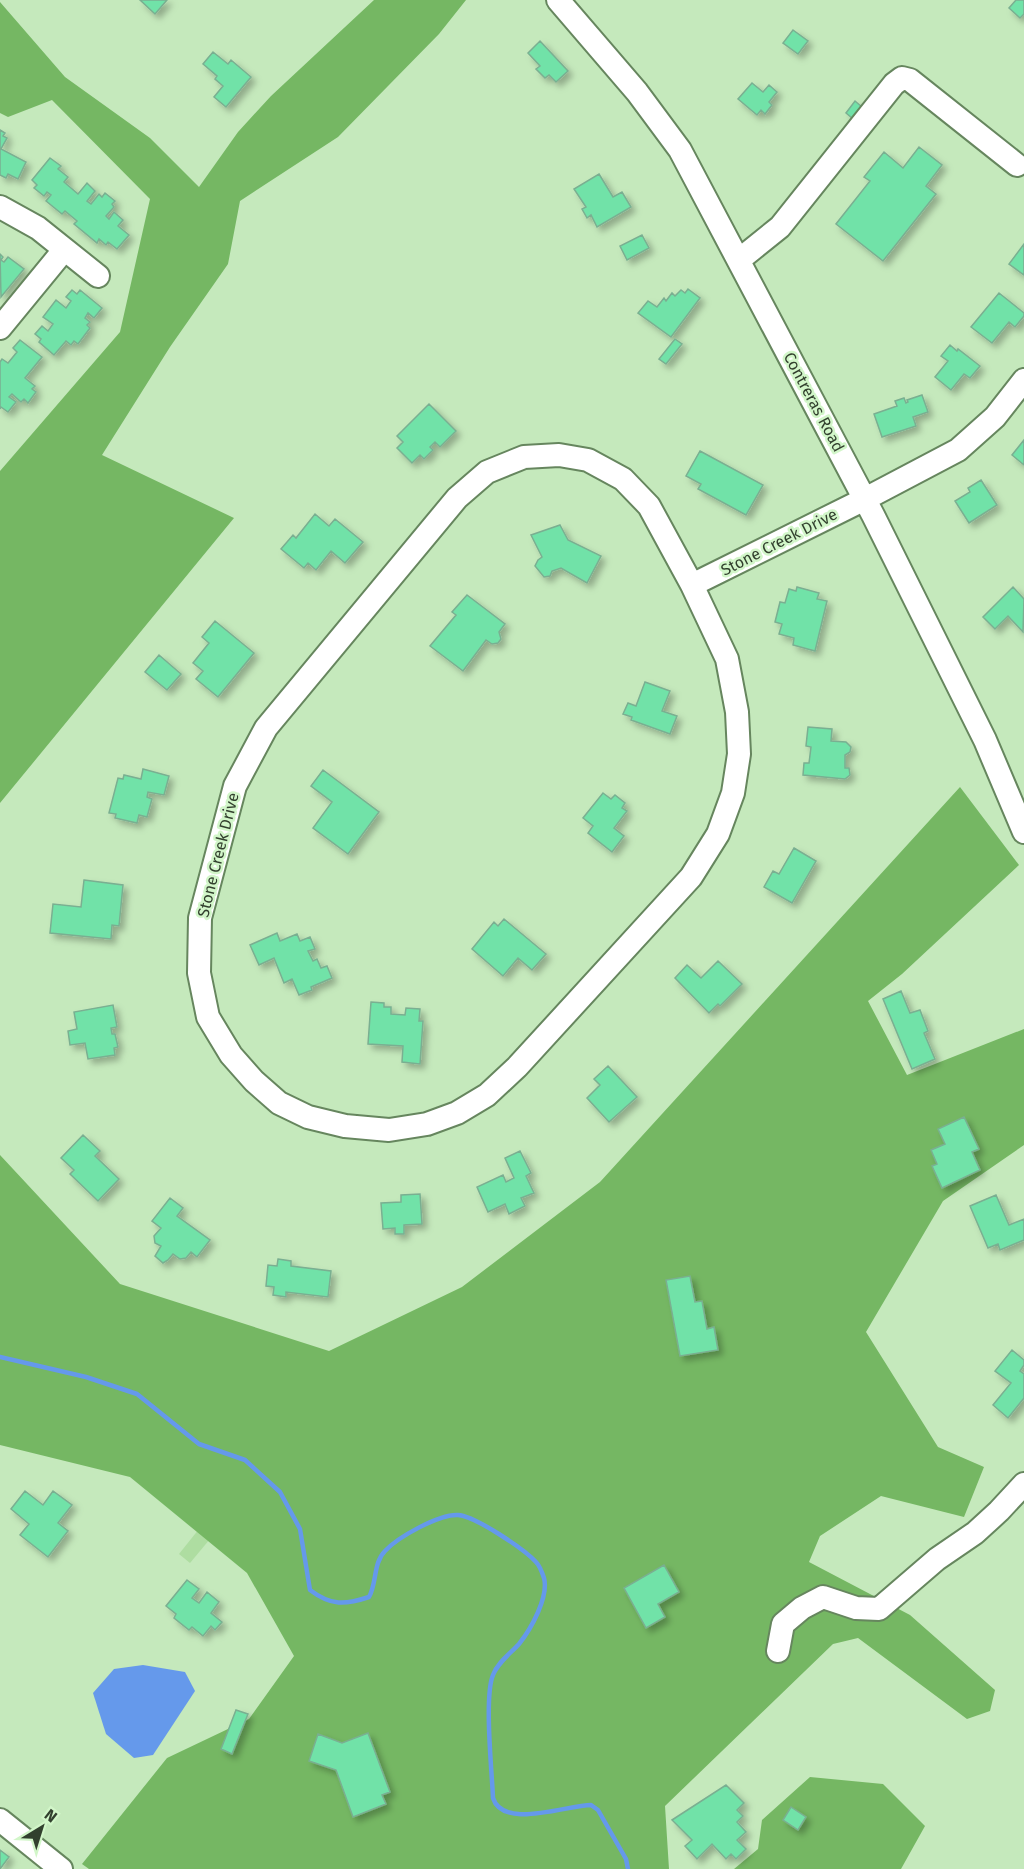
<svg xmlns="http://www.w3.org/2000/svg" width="1024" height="1869" font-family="'Fira Sans',sans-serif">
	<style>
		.green { fill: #aedda1 }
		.forest { fill: #75b763 }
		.water { fill: #6599eb }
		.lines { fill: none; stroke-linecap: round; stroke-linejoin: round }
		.stream { stroke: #6599eb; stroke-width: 4.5 }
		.building { fill: #71e2a8; stroke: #7aaf91; stroke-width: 1.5; filter: url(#shadow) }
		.minor-casing { stroke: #66865e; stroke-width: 26 }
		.minor { stroke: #fff; stroke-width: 22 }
		.labels { text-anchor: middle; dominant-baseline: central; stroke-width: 5; stroke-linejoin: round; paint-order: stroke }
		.street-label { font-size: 16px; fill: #32402e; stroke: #d2f6c9 }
	</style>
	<defs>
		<filter id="shadow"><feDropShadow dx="4.5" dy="4.5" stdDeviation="3" flood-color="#0004"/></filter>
	</defs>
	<rect width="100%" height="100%" fill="#c5e9bc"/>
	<!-- green -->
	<path class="green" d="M199,1529L210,1539L190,1563L179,1554Z"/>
	<!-- forest -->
	<path class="forest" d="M374,0H466L439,34L338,137L240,201L228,264L170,347L102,455L234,518L0,803V471L120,332L150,199L52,100L8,117L0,113V2L65,77L150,138L199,187L238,132L271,96Z
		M960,787L1019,865L902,974L868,1001L907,1075L1024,1029V1145L943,1201L866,1332L938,1447L984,1467L964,1517L881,1496L820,1536L809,1562L910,1615L995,1690L990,1711L967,1719L858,1638L833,1644L665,1806L669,1869H89L82,1864L167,1758L249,1719L294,1656L247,1573L130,1477L0,1445V1155L120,1284L329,1351L462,1287L600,1182Z
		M810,1777L883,1784L925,1826L901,1869H734L758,1849L762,1820Z"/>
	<!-- water -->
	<path class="water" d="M143,1665L185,1672L195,1691L153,1755L134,1758L106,1734L93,1693L114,1669Z"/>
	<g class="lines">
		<!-- stream -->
		<path class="stream" d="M0,1357L86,1377L137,1394L199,1444L245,1460L280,1492L300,1529L310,1590C331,1606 345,1605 369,1597C377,1583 373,1563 385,1551C398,1537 439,1514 458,1515C475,1516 524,1549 536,1562C540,1566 542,1572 544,1578C549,1597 531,1629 519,1644C510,1654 498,1662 493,1675C484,1697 492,1772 493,1798C503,1830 567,1805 591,1805L598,1810L626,1859L628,1869"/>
	</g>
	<!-- building -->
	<path class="building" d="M140,0H167L155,14Z
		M1016,0H1024V14L1020,18L1009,8Z
		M793,30L808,41L798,54L783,43Z
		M540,41L568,71L556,82L549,75L545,78L536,69L540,66L528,53Z
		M213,52L228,64L231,60L251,77L226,107L214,97L223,86L215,79L217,76L203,64Z
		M752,83L763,92L769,85L777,92L769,102L772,105L765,114L761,110L757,115L738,99Z
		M855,101L862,107L853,119L846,113Z
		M0,130L5,133L3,136L7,138L1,149L26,162L18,179L8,174L6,178L0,175Z
		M919,147L942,165L926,186L936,194L883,261L836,224L870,181L864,177L884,152L903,168Z
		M50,158L61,166L58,169L68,177L64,182L78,194L87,183L95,191L87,201L91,204L99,194L102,197L105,193L115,201L112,204L114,207L106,216L109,219L114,212L123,220L118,226L129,235L117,249L108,242L106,245L99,239L97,243L74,224L77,221L65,211L62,214L46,201L51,195L47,192L44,196L34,188L37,185L32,180Z
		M599,174L613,197L622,192L631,207L597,227L591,215L587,218L582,209L586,207L574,189Z
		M642,235L649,248L627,260L620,246Z
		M1024,244V275L1009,264Z
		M0,254L3,257L1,260L4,262L8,257L24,269L1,297Z
		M688,289L700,298L671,337L638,313L648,301L657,307L664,298L666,301L672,293L675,296L681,290L685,293Z
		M72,290L77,294L80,290L102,308L94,318L88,313L85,318L90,322L87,325L90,328L78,344L74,341L71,345L66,341L54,355L39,342L41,339L35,334L42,326L48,331L53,324L43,317L56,300L66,308L71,301L66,297Z
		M999,293L1024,313V316L1015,327L1009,322L992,343L971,327Z
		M675,339L682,344L666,364L659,359Z
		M20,340L42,357L25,378L35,386L32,389L36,392L28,403L24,399L21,402L12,394L9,397L16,402L8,412L1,407L0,409V362L2,359L8,363L17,352L13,348Z
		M950,345L957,351L958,349L980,366L970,378L964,374L951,390L935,377L948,361L941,356Z
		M922,395L928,412L913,417L916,426L882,437L874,414L897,406L895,401L904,398L906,403L908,402L907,400Z
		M429,404L456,431L440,447L435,442L430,447L433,450L424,459L420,455L412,463L397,448L403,442L397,436Z
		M1024,440V465L1012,455Z
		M700,451L763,485L746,515L698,489L701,484L686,476Z
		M981,480L997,505L969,523L955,501L970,492L968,488Z
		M315,514L329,526L335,519L363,542L345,563L331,551L316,570L308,563L304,568L281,549L293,535L296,538Z
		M560,525L568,540L601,556L587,583L561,568L552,571L550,576L544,577L535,566L538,560L542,557L531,535Z
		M797,587L819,593L817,599L827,601L815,651L793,645L794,638L779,634L782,624L775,622L780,602L785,603L789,589L796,591Z
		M1013,587L1024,599L1023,632L1008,616L995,629L983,617Z
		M467,595L505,624L499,632L501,639L498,643L492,644L486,640L463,671L430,646L456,615L452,612Z
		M215,621L254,653L218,697L196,679L203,671L193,663L209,643L202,637Z
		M159,655L181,674L167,690L145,672Z
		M645,682L670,691L662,711L677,716L670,734L631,720L632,717L623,714L628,703L636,706Z
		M808,727L832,729L831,741L846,742L851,747L850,752L845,755V768H849L850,775L845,779L803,775L804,763H809L811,747L806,746Z
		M143,769L169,776L164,795L148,792L147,797L152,799L147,817L139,815L137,823L115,818L116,814L109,813L118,778L123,779L124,775L141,779Z
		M323,770L379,812L348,854L313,828L332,802L311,786Z
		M603,793L611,799L615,795L625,803L622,808L627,811L614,828L624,836L612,852L588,833L593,826L583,818Z
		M794,848L816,861L792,903L764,887L773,871L779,874Z
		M84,880L123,885L119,926L112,925L111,939L50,933L53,904L81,907Z
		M504,919L546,954L532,970L518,958L503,976L472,949L494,922L498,926Z
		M277,933L280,941L297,934L300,941L310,937L315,949L308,951L313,961L317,959L321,968L327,966L332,978L311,987L312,990L299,995L292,979L284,983L274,958L259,965L250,945Z
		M718,961L742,984L720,1006L718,1004L709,1013L675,978L687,965L701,978Z
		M901,991L910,1013L920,1010L928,1031L924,1033L935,1059L912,1069L883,999Z
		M371,1002L384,1003V1007H391V1014L405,1015L406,1008L420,1009L419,1021H423L420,1064L402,1062L403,1046L368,1044Z
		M113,1005L117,1027L111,1028L112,1034H115L118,1047L114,1048L115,1055L88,1059L85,1043L70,1045L68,1031L77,1029L74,1012Z
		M608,1066L637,1097L609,1122L587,1098L600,1085L594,1079Z
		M964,1117L979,1149L972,1152L980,1170L942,1188L932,1166L937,1164L931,1150L945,1144L938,1129Z
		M83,1135L100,1151L95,1156L119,1179L98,1201L70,1174L74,1170L61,1158Z
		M520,1151L531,1173L526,1176L534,1193L521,1198L525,1206L509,1214L505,1204L488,1212L477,1187L503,1175L506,1182L514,1178L505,1158Z
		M420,1194L422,1224L404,1225V1234H395V1228L383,1229L381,1203L401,1202V1195Z
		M996,1195L1009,1225L1024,1219V1240L1000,1250L998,1244L988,1248L970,1206Z
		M170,1198L183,1208L177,1216L210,1240L197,1257L191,1252L186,1258L180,1259L173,1254L168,1260L163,1263L155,1256L161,1246L155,1243L154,1236L161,1228L152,1221Z
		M278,1259L291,1261V1266L331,1271L328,1297L286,1292V1297L273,1295L274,1287L266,1286L268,1265L277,1266Z
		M690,1276L695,1302L702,1301L707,1329L714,1327L718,1350L680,1356L666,1280Z
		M1012,1350L1024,1360V1365L1020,1371L1024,1374V1398L1008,1418L993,1405L1011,1383L995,1371Z
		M25,1491L43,1505L53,1491L72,1505L58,1523L68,1531L48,1557L20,1535L29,1524L11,1509Z
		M664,1565L679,1592L658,1604L665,1617L646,1628L624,1588Z
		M187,1580L199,1589L192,1598L199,1603L207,1592L219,1602L211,1613L222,1622L215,1630L211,1626L203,1636L192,1627L189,1630L174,1618L176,1614L166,1606Z
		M236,1710L248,1714L232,1754L221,1749Z
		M368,1733L390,1792L382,1795L386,1804L353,1817L336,1770L309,1761L318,1734L342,1743Z
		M726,1785L744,1803L737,1810L743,1816L737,1822L746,1832L737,1840L746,1849L736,1859L731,1854L726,1859L712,1844L697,1859L685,1846L692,1840L672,1820Z
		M791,1807L806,1817L798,1830L783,1820Z
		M0,1850L9,1857L0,1869Z"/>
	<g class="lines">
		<!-- minor casing -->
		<g class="minor-casing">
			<path id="minor" d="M558,0L637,92L680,150L873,515L985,740L1024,832
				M0,207L38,228L98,276
				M739,260L780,227L894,84L902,78L910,80L1017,165
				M0,328L64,250
				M559,455L588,460L623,479L649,506L692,585L727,659L737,712L739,754L733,793L718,834L691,877L517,1067L487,1095L457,1113L427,1124L389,1130L345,1126L308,1117L279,1103L254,1081L231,1055L208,1017L199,973L200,918L235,786L266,728L457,498L487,472L524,457Z
				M692,585L865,499L958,450L995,417L1024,380
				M778,1651L783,1624L802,1608L823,1597L856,1608L879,1609L937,1559L975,1533L999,1511L1024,1484
				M0,1820L61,1869"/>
		</g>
		<!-- minor -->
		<use href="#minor" class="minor"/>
	</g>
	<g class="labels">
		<!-- street labels -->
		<g class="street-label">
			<text transform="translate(814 402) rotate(62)">Contreras Road</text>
			<text transform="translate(779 542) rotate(-27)">Stone Creek Drive</text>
			<text transform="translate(218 855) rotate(-76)">Stone Creek Drive</text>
		</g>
	</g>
	<!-- north arrow -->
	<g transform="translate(42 1827) rotate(38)" stroke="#d2f6c9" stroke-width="4.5" paint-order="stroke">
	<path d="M0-4.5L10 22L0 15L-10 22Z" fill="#32402e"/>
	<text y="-9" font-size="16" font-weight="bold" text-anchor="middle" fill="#32402e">N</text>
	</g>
</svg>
